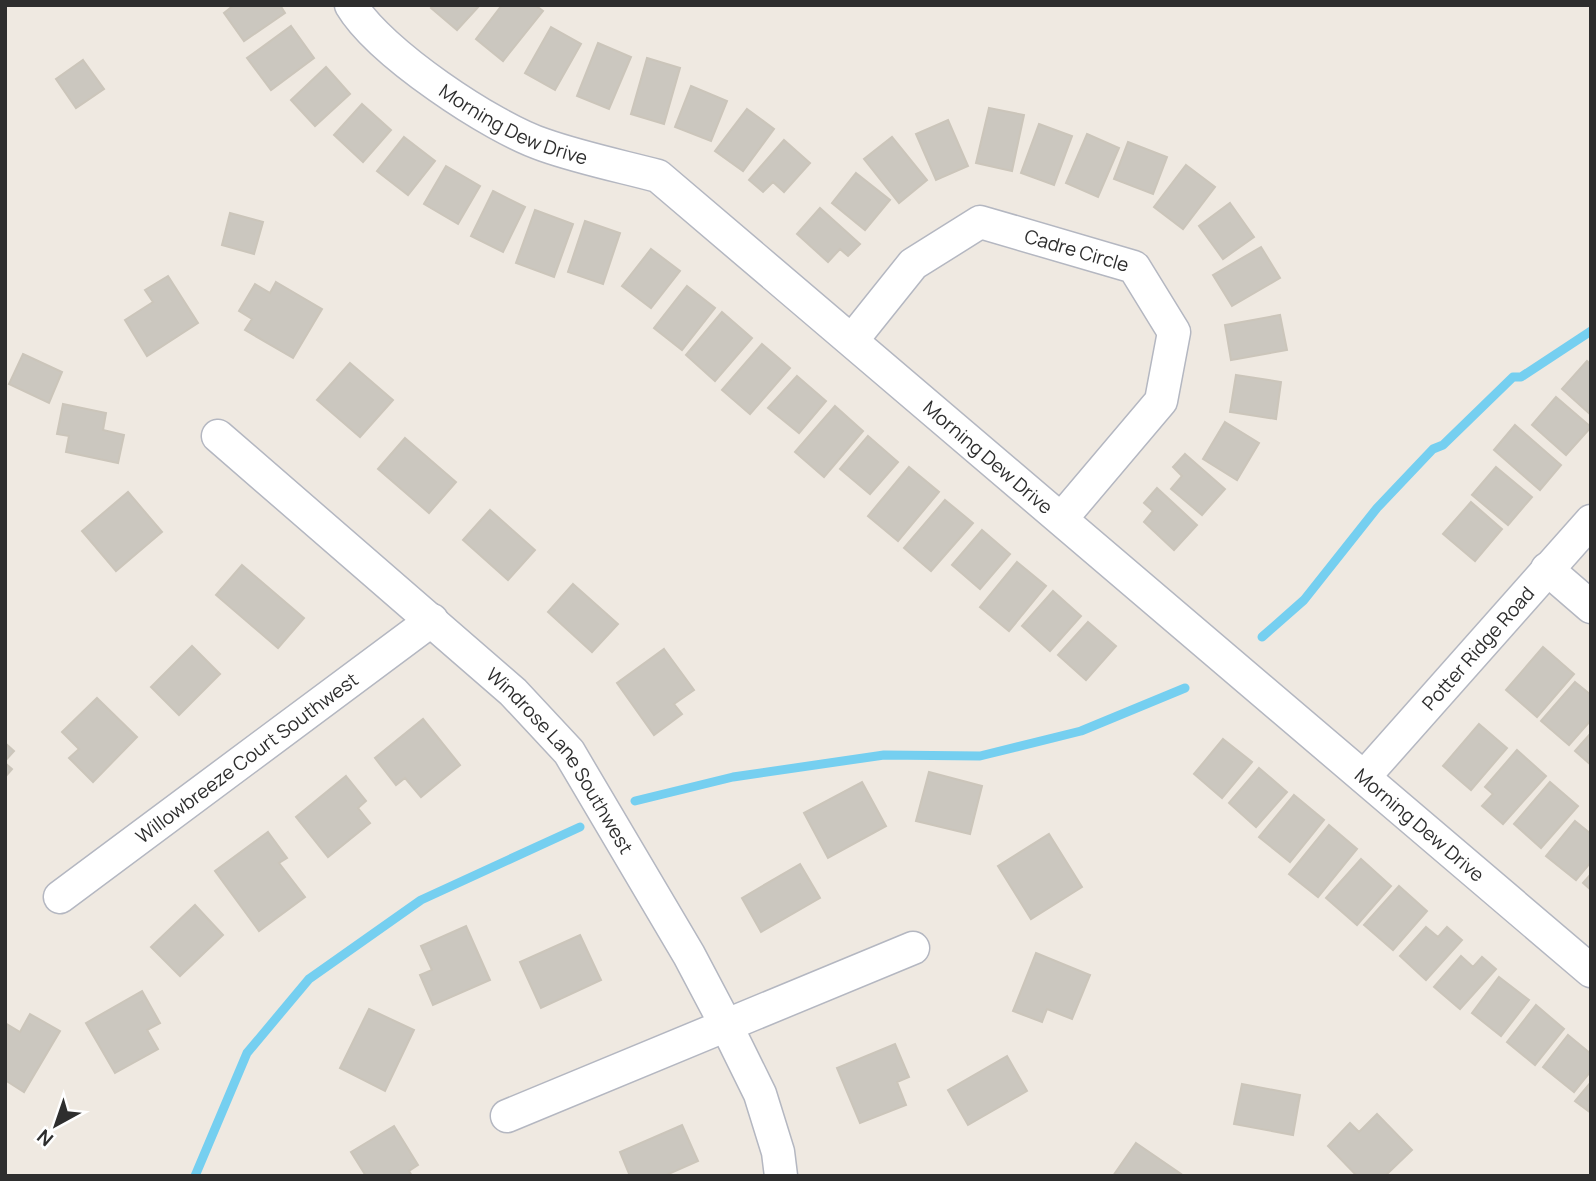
<svg xmlns="http://www.w3.org/2000/svg" width="1596" height="1181" font-family="Manrope,sans-serif">
	<style>
		.lines { fill: none; stroke-linecap: round; stroke-linejoin: round }
		.stream { stroke: #75cff0; stroke-width: 9 }
		.building { fill: #cbc7bf; stroke: #cbc5ba; stroke-width: 2 }
		.minor-casing { stroke: #b4b7c1; stroke-width: 35 }
		.minor { stroke: #fff; stroke-width: 32 }
		.labels { text-anchor: middle; dominant-baseline: central; stroke-width: 5; stroke-linejoin: round; paint-order: stroke }
		.street-label { font-size: 19px; fill: #2e2e2e; stroke: #fff }
	</style>
	<rect width="100%" height="100%" fill="#efe9e1"/>
	<g class="lines">
		<!-- stream -->
		<path class="stream" d="M1262,637L1304,600L1377,508L1433,449L1443,445L1513,377H1521L1591,331
			M635,801L733,777L884,755L980,756L1081,731L1185,688
			M195,1176L247,1053L309,979L421,900L580,827"/>
	</g>
	<!-- building -->
	<path class="building" d="M234,5H280L285,13L244,41L224,13Z
		M434,5H480L457,30L431,8Z
		M502,5H535L543,11L503,61L476,39Z
		M291,26L314,58L271,90L247,58Z
		M551,27L581,44L555,90L525,73Z
		M598,43L631,57L609,109L577,96Z
		M647,58L680,68L664,124L631,114Z
		M83,60L104,89L76,108L56,79Z
		M326,67L350,94L315,126L291,100Z
		M691,86L727,101L711,141L675,127Z
		M362,104L391,130L363,162L334,135Z
		M989,108L1024,115L1012,171L976,163Z
		M747,109L774,129L743,171L715,151Z
		M948,120L968,166L936,180L916,134Z
		M1039,124L1072,136L1054,185L1021,173Z
		M1087,134L1119,148L1098,197L1066,183Z
		M404,137L435,161L408,195L377,171Z
		M892,137L927,180L899,203L864,159Z
		M784,140L810,163L784,192L773,182L763,192L749,180Z
		M1128,142L1167,157L1153,194L1114,179Z
		M1186,165L1215,187L1183,229L1154,207Z
		M446,166L480,186L458,224L424,204Z
		M856,173L890,200L865,230L832,203Z
		M493,191L525,207L503,252L471,236Z
		M1230,203L1254,237L1223,259L1199,226Z
		M820,208L860,244L848,256L840,249L828,262L797,234Z
		M535,210L573,224L554,277L516,263Z
		M230,213L263,222L254,254L222,245Z
		M585,221L620,233L603,284L568,272Z
		M1261,247L1280,278L1232,306L1213,275Z
		M651,249L680,271L651,308L622,286Z
		M168,276L198,323L147,356L125,320L153,302L145,290Z
		M276,282L322,309L293,358L245,330L252,319L239,311L255,284L270,293Z
		M687,286L715,308L682,350L654,328Z
		M722,312L752,338L715,381L686,355Z
		M1280,315L1287,350L1231,360L1225,325Z
		M762,344L790,368L750,414L722,390Z
		M23,354L62,372L49,403L9,384Z
		M1587,361L1591,365V415L1562,389Z
		M350,363L393,400L360,437L317,400Z
		M1236,375L1281,382L1276,419L1230,412Z
		M797,376L826,401L799,433L768,408Z
		M1556,397L1591,427L1566,455L1532,425Z
		M63,404L106,413L103,430L124,435L118,463L66,452L69,436L57,434Z
		M835,406L863,431L824,477L795,452Z
		M1225,422L1259,443L1237,480L1203,459Z
		M1515,425L1561,465L1540,490L1494,450Z
		M868,436L898,462L870,494L840,469Z
		M405,438L456,482L429,513L378,469Z
		M1185,454L1225,489L1202,515L1171,489L1182,476L1173,467Z
		M909,467L939,492L898,541L868,516Z
		M1496,467L1532,497L1508,525L1472,495Z
		M1157,488L1197,525L1174,550L1144,522L1153,511L1144,503Z
		M128,492L162,532L116,571L82,531Z
		M945,500L973,523L931,571L904,548Z
		M1471,502L1502,529L1475,561L1443,534Z
		M490,510L535,550L508,580L463,540Z
		M982,530L1010,554L980,589L952,565Z
		M1017,562L1046,586L1009,631L980,607Z
		M242,565L304,618L278,648L216,595Z
		M573,584L618,624L592,652L548,612Z
		M1053,591L1081,616L1050,651L1022,626Z
		M1088,622L1116,646L1086,680L1058,655Z
		M192,646L220,674L179,715L151,687Z
		M1543,647L1574,674L1537,717L1506,690Z
		M664,649L694,690L674,704L682,714L654,735L617,683Z
		M1575,682L1591,695V720L1569,745L1541,721Z
		M97,698L137,737L93,782L69,758L79,749L62,732Z
		M423,719L460,765L421,797L405,778L396,785L375,758Z
		M1479,724L1507,748L1471,790L1443,766Z
		M1591,733V765L1575,751Z
		M1223,739L1252,762L1222,798L1194,774Z
		M5,743L14,751L5,761Z
		M1517,750L1546,776L1503,824L1482,806L1493,794L1485,787Z
		M5,763L12,769L5,777Z
		M1259,768L1287,792L1256,827L1229,803Z
		M929,772L982,786L970,834L916,821Z
		M346,776L366,801L358,808L370,823L328,857L296,817Z
		M862,782L886,826L828,858L804,813Z
		M1550,782L1578,806L1541,848L1514,824Z
		M1294,795L1324,820L1290,862L1259,837Z
		M1575,821L1591,834V862L1576,880L1546,856Z
		M1329,825L1357,849L1318,897L1289,874Z
		M268,832L287,858L279,863L305,897L259,931L215,871Z
		M1049,834L1082,887L1031,919L998,866Z
		M1361,859L1391,886L1357,925L1326,898Z
		M800,864L820,898L761,932L742,898Z
		M1591,874V890L1583,883Z
		M1399,886L1427,911L1393,950L1364,925Z
		M195,905L223,935L180,976L151,947Z
		M466,926L490,980L433,1005L420,975L432,970L421,946Z
		M1426,927L1438,937L1447,927L1462,940L1426,980L1400,956Z
		M580,935L601,980L541,1008L520,962Z
		M1036,953L1090,975L1072,1019L1047,1009L1042,1022L1013,1011Z
		M1461,956L1473,967L1482,957L1496,969L1460,1009L1434,987Z
		M1499,977L1529,1000L1501,1036L1472,1013Z
		M142,991L160,1023L147,1030L158,1049L115,1073L86,1023Z
		M1536,1005L1564,1029L1535,1065L1507,1042Z
		M369,1009L414,1030L385,1091L340,1068Z
		M30,1014L60,1031L24,1092L5,1080V1023L20,1032Z
		M1568,1035L1591,1054V1071L1574,1092L1543,1067Z
		M895,1044L909,1077L897,1082L906,1105L860,1123L837,1068Z
		M1007,1056L1027,1091L968,1125L948,1090Z
		M1591,1082V1113L1575,1101Z
		M1242,1084L1300,1095L1293,1135L1234,1124Z
		M1377,1114L1412,1150L1385,1176H1357L1328,1146L1350,1123L1359,1132Z
		M682,1125L698,1161L664,1176H630L620,1152Z
		M394,1126L418,1165L409,1171L412,1176H366L351,1152Z
		M1136,1143L1184,1176H1113Z"/>
	<g class="lines">
		<!-- minor casing -->
		<g class="minor-casing">
			<g id="minor">
				<path id="s1" d="M351,5C379,52 492,128 544,145C581,158 620,166 658,176L1591,971"/>
				<path id="s2" d="M853,339L913,264L980,222L1134,267L1174,332L1161,401L1062,518"/>
				<path id="s3" d="M218,436L513,692L569,752L689,955L727,1027L760,1094L778,1152L781,1176"/>
				<path d="M1547,569L1591,607"/>
				<path id="s4" d="M1364,777L1591,521"/>
				<path id="s5" d="M60,897L432,620"/>
				<path d="M507,1116L913,948"/>
			</g>
		</g>
		<!-- minor -->
		<use href="#minor" class="minor"/>
	</g>
	<g class="labels">
		<!-- street labels -->
		<g class="street-label">
			<text stroke="none"><textPath href="#s1" startOffset="205">Morning Dew Drive</textPath></text>
			<text stroke="none"><textPath href="#s2" startOffset="276">Cadre Circle</textPath></text>
			<text stroke="none"><textPath href="#s1" startOffset="793">Morning Dew Drive</textPath></text>
			<text stroke="none"><textPath href="#s4" startOffset="172">Potter Ridge Road</textPath></text>
			<text stroke="none"><textPath href="#s5" startOffset="233">Willowbreeze Court Southwest</textPath></text>
			<text stroke="none"><textPath href="#s3" startOffset="474">Windrose Lane Southwest</textPath></text>
			<text stroke="none"><textPath href="#s1" startOffset="1360">Morning Dew Drive</textPath></text>
		</g>
	</g>
	<!-- border -->
	<rect width="1596" height="1181" fill="none" stroke="#2e2e2e" stroke-width="14"/>
	<!-- north arrow -->
	<g transform="translate(56 1125) rotate(220)" stroke="#ffffff" stroke-width="5" paint-order="stroke">
	<path d="M0-5L12 26L0 18L-12 26Z" fill="#2e2e2e"/>
	<text y="-10" font-size="19" font-weight="bold" text-anchor="middle" fill="#2e2e2e">N</text>
	</g>
</svg>
